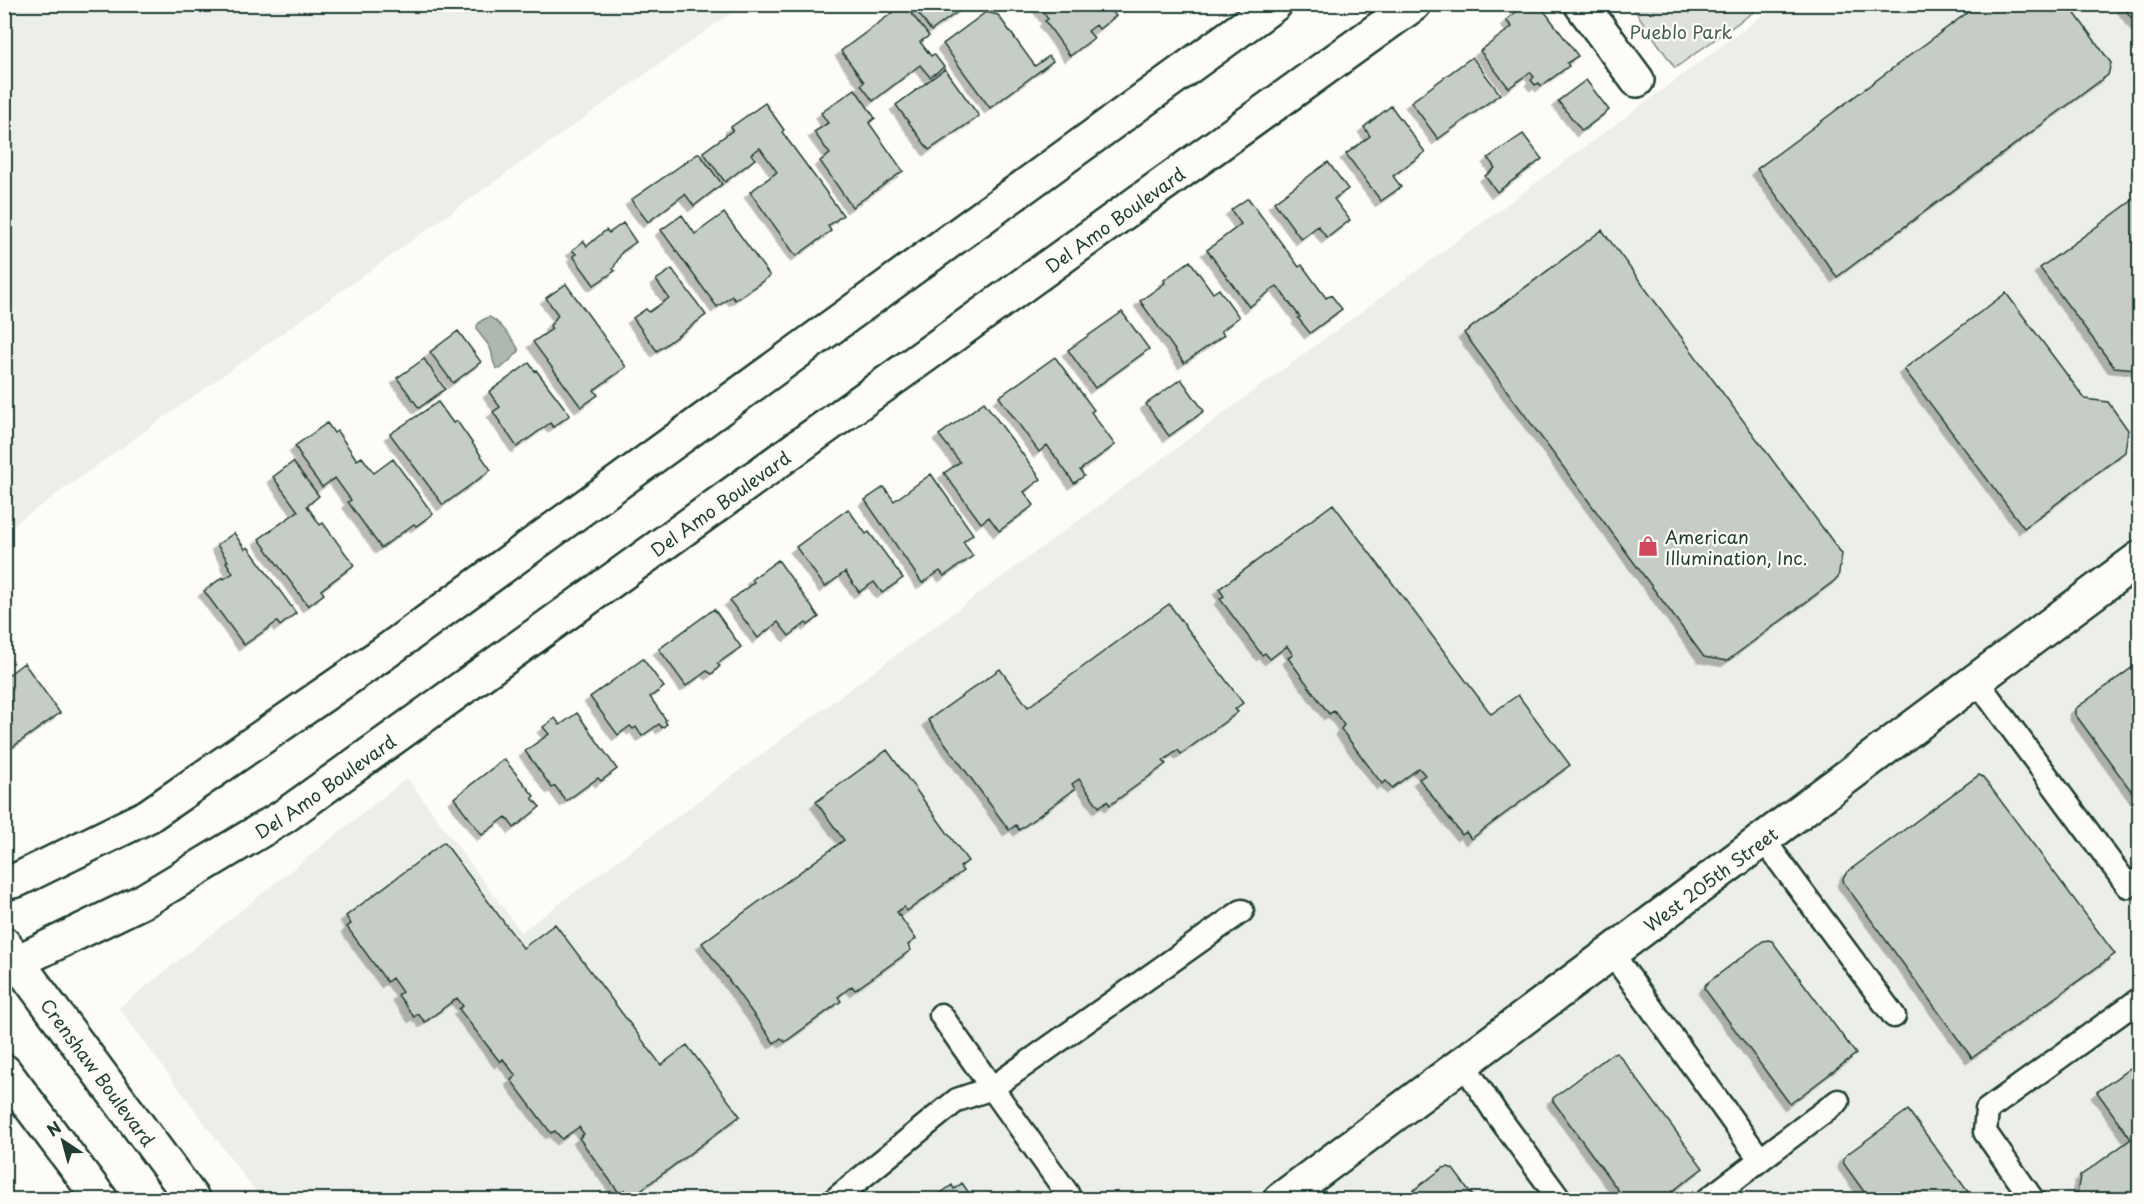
<svg xmlns="http://www.w3.org/2000/svg" width="2144" height="1204" font-family="'Playpen Sans',sans-serif">
	<style>
		.built { fill: #eceee9 }
		.green { fill: #dde0db; stroke: #7e8e88; stroke-width: 1.5 }
		.water { fill: #aeb8b1; stroke: #75877f; stroke-width: 1.5 }
		.building { fill: #c6cdc7; stroke: #1f3d34; stroke-width: 1.5; filter: url(#shadow) }
		.lines { fill: none; stroke-linecap: round; stroke-linejoin: round }
		.service-casing { stroke: #1f3d34; stroke-width: 27 }
		.minor-casing { stroke: #1f3d34; stroke-width: 38 }
		.secondary-casing { stroke: #1f3d34; stroke-width: 38 }
		.primary-casing { stroke: #1f3d34; stroke-width: 38 }
		.service { stroke: #fdfcf7; stroke-width: 22 }
		.minor { stroke: #fdfcf7; stroke-width: 33 }
		.secondary { stroke: #fdfcf7; stroke-width: 33 }
		.primary { stroke: #fdfcf7; stroke-width: 33 }
		.labels { text-anchor: middle; dominant-baseline: central; stroke-width: 4.5; stroke-linejoin: round; paint-order: stroke }
		.park-label { font-size: 18px; fill: #455e55; stroke: #fdfcf7 }
		.street-label { font-size: 18px; fill: #1f3d34; stroke: #fdfcf7 }
		.poi-label { font-size: 18px; fill: #1f3d34; stroke: #fdfcf7; text-anchor: start }
	</style>
	<defs>
		<filter id="shadow"><feDropShadow dx="-5.5" dy="5.5" stdDeviation="0" flood-color="#0004"/></filter>
	</defs>
	<rect width="100%" height="100%" fill="#fdfcf7"/>
	<filter id="ink" filterUnits="userSpaceOnUse"><feTurbulence type="fractalNoise" baseFrequency=".0167" numOctaves="2"/><feDisplacementMap in="SourceGraphic" scale="12" xChannelSelector="R" yChannelSelector="G"/><feConvolveMatrix kernelMatrix="1 2 1 2 8 2 1 2 1" color-interpolation-filters="sRGB"/></filter>
	<g filter="url(#ink)">
		<!-- built -->
		<path class="built" d="M5,4H742V5L5,531Z
			M1777,5H2139V1199H261L119,1008L407,778L521,932Z"/>
		<!-- green -->
		<path class="green" d="M1631,5H1763L1675,68Z"/>
		<!-- water -->
		<path class="water" d="M489,317C497,319 516,342 519,351C518,353 503,367 500,369L496,368C492,361 493,356 491,350C486,336 463,327 489,317Z"/>
		<!-- building -->
		<path class="building" d="M904,4L929,36L920,42L931,56L934,54L944,67L930,77L920,65L873,101L861,85L864,82L841,51Z
			M912,4H968L931,31Z
			M1037,4H1107L1116,16L1099,29L1096,25L1088,31L1094,38L1070,56L1045,21L1048,19Z
			M1526,4L1529,7L1533,4H1539L1578,56L1567,63L1569,66L1541,86L1539,83L1535,85L1531,80L1534,77L1530,72L1509,88L1480,51L1512,27L1506,20Z
			M1979,4H2068L2111,63L2108,75L1837,277L1757,169Z
			M2121,4H2140V29Z
			M986,12L998,15L1035,66L1049,56L1053,61L990,108L943,44Z
			M1472,57L1500,94L1438,139L1411,102Z
			M945,69L979,116L929,150L896,105Z
			M1586,80L1609,110L1582,131L1558,101Z
			M855,89L875,118L869,123L903,171L852,207L820,161L830,154L814,132L828,123L821,113Z
			M765,103L784,130L782,132L843,215L828,226L831,231L796,256L750,192L777,172L760,148L751,154L755,159L725,182L703,152L733,130L731,127Z
			M1391,106L1425,152L1393,176L1401,187L1381,201L1346,154L1370,136L1364,127Z
			M1523,134L1542,159L1497,192L1485,176L1495,168L1488,158Z
			M699,153L722,184L694,206L685,194L648,222L631,200Z
			M1328,162L1348,189L1334,199L1350,220L1327,238L1318,226L1301,239L1274,202Z
			M2140,195V368L2137,369L2114,367L2040,268Z
			M1248,198L1299,267L1302,265L1326,298L1331,295L1342,309L1310,333L1298,318L1300,317L1277,286L1249,307L1207,250L1241,224L1231,210Z
			M724,213L770,276L735,300L732,296L717,307L661,230L682,215L695,234Z
			M623,223L636,242L622,252L613,269L615,271L594,285L573,256L576,254L572,250L584,241L587,246L606,230L609,233Z
			M1602,230L1842,554L1838,578L1727,661L1704,657L1464,333Z
			M1190,261L1213,293L1219,289L1239,317L1221,331L1224,335L1184,363L1140,301L1165,283L1164,280Z
			M672,269L706,315L657,351L633,318L646,309L649,312L669,298L656,280Z
			M566,284L626,367L594,390L598,395L581,407L533,342L552,329L550,326L558,315L546,298Z
			M2006,293L2085,399L2108,402L2128,430L2125,452L2024,528L1904,369Z
			M1122,312L1149,349L1095,388L1068,350Z
			M458,331L481,362L453,383L430,352Z
			M1055,357L1094,410L1091,412L1115,445L1080,470L1084,476L1074,483L1047,445L1039,452L999,397Z
			M424,359L445,389L419,408L397,378Z
			M529,363L535,371L536,370L570,415L553,427L550,423L517,447L493,412L500,407L489,392Z
			M1181,379L1204,411L1169,436L1146,404Z
			M438,402L453,423L457,421L491,470L443,505L390,434Z
			M984,402L1041,479L1024,492L1034,505L999,531L989,517L981,523L944,473L960,462L939,435Z
			M327,423L334,433L337,431L357,460L362,457L374,473L393,459L433,514L416,526L414,524L381,548L348,502L351,500L335,478L322,487L300,457L301,456L295,446Z
			M293,462L319,496L307,506L320,525L323,523L354,565L321,590L324,594L308,606L259,539L298,511L273,477Z
			M931,474L973,534L963,542L973,556L944,576L940,571L922,583L865,500L884,487L894,501Z
			M1333,504L1491,714L1518,695L1570,765L1471,839L1466,832L1462,835L1419,779L1425,775L1419,768L1392,788L1386,781L1382,784L1341,729L1344,725L1334,711L1329,714L1288,658L1293,655L1287,646L1270,659L1265,653L1262,655L1220,599L1224,596L1219,589Z
			M848,509L866,534L869,532L903,578L882,593L874,582L859,592L845,572L825,587L796,547Z
			M234,533L245,549L248,547L296,613L280,626L277,622L244,645L204,591L223,577L224,579L233,573L226,562L228,561L217,545Z
			M778,560L819,617L808,625L806,623L789,636L778,622L758,638L730,601L754,582L752,579Z
			M1169,604L1243,703L1235,709L1238,712L1181,754L1178,750L1163,761L1166,764L1110,805L1107,801L1099,807L1079,779L1072,784L1075,789L1019,830L1016,825L1009,830L928,720L1000,669L1028,707Z
			M714,609L741,647L717,664L720,666L712,674L707,671L686,686L659,649Z
			M643,659L664,687L650,697L666,720L665,721L667,724L662,728L659,724L642,736L636,727L633,729L630,726L618,735L590,697Z
			M2140,662V803L2075,714V709Z
			M24,663L60,713L4,753V678Z
			M577,713L617,769L601,781L598,778L566,801L555,786L552,788L525,751L549,734L543,727L555,718L560,725Z
			M887,750L968,861L960,867L963,871L907,911L904,907L897,912L916,939L908,945L911,950L855,990L852,986L838,997L841,1001L785,1042L781,1038L774,1043L702,943L844,840L816,802Z
			M504,759L534,796L532,798L540,807L514,828L506,817L482,835L454,798Z
			M1979,775L1983,777L2115,954L1972,1058L1844,883L1843,879L1847,872Z
			M444,842L523,948L555,924L661,1065L687,1045L740,1116L630,1198L624,1190L620,1194L579,1138L584,1134L579,1127L562,1139L555,1131L551,1133L511,1080L516,1076L503,1059L500,1062L459,1009L463,1006L457,998L425,1022L418,1014L414,1017L398,995L402,992L392,978L387,982L347,927L351,924L346,916Z
			M1768,940L1772,941L1856,1054L1790,1104L1704,988L1706,984L1763,941Z
			M1613,1053H1616L1620,1056L1703,1168L1661,1200H1625L1553,1101V1098Z
			M2140,1061V1200H2076L2080,1176L2131,1139L2097,1092Z
			M1908,1110L1974,1200H1870L1844,1164L1843,1160L1846,1155Z
			M1448,1167L1453,1169L1476,1200H1401L1443,1168Z
			M962,1183L974,1200H931L952,1185L954,1189Z"/>
		<g class="lines">
			<!-- service casing -->
			<g class="service-casing">
				<path id="service" d="M1976,680L2128,886L2140,879
					M1763,839L1894,1016
					M1611,952L1760,1159
					M941,1015L992,1088L1242,911
					M1463,1063L1495,1112L1560,1200
					M834,1200L957,1100L992,1088L1067,1193L1070,1200
					M1707,1200L1838,1101
					M2033,1200L1985,1132L1987,1110L2140,999"/>
			</g>
			<!-- minor casing -->
			<g class="minor-casing">
				<g id="minor">
					<path d="M1581,4L1637,80"/>
					<path id="s1" d="M1280,1200L2140,558"/>
				</g>
			</g>
			<!-- secondary casing -->
			<g class="secondary-casing">
				<g id="secondary">
					<path d="M4,883L17,880L148,816L384,653L1275,4"/>
					<path id="s2" d="M4,966L17,962L145,900L283,817L1414,4"/>
				</g>
			</g>
			<!-- primary casing -->
			<g class="primary-casing">
				<g id="primary">
					<path id="s3" d="M4,944L193,1200"/>
					<path d="M4,1071L101,1200"/>
				</g>
			</g>
			<!-- service -->
			<use href="#service" class="service"/>
			<!-- minor -->
			<use href="#minor" class="minor"/>
			<!-- secondary -->
			<use href="#secondary" class="secondary"/>
			<!-- primary -->
			<use href="#primary" class="primary"/>
		</g>
	</g>
	<!-- icons -->
	<defs>
		<g id="shop-bare" transform="scale(1.62)"><path d="M-5-2.5h2.3a2.7 3.5 0 0 1 5.4 0H5L5.5 6h-11ZM-1.5-2.5h3a1.5 2.3 0 0 0-3 0Z" fill="#d1495b" stroke="#fdfcf7" stroke-width="2.5" paint-order="stroke"/></g>
	</defs>
	<g fill-rule="evenodd">
		<use href="#shop-bare" x="1648" y="546"/>
	</g>
	<g class="labels">
		<!-- park labels -->
		<g class="park-label">
			<text x="1681" y="31">Pueblo Park</text>
		</g>
		<!-- street labels -->
		<g class="street-label">
			<text stroke="none"><textPath href="#s2" startOffset="1341">Del Amo Boulevard</textPath></text>
			<text stroke="none"><textPath href="#s2" startOffset="855">Del Amo Boulevard</textPath></text>
			<text stroke="none"><textPath href="#s2" startOffset="369">Del Amo Boulevard</textPath></text>
			<text stroke="none"><textPath href="#s1" startOffset="537">West 205th Street</textPath></text>
			<text stroke="none"><textPath href="#s3" startOffset="159">Crenshaw Boulevard</textPath></text>
		</g>
		<!-- poi labels -->
		<g class="poi-label">
			<text x="1665" y="536">American<tspan x="1665" dy="21">Illumination, Inc.</tspan></text>
		</g>
	</g>
	<!-- margin -->
	<rect width="2144" height="1204" fill="none" stroke="#fdfcf7" stroke-width="24"/>
	<rect x="12" y="12" width="2120" height="1180" fill="none" stroke="#1f3d34" stroke-width="2" filter="url(#ink)"/>
	<!-- north arrow -->
	<g transform="translate(63 1141) rotate(324)" stroke="#fdfcf7" stroke-width="4.5" paint-order="stroke">
	<path d="M0-4.5L10 22L0 15L-10 22Z" fill="#1f3d34"/>
	<text y="-9" font-size="16" font-weight="bold" text-anchor="middle" fill="#1f3d34">N</text>
	</g>
</svg>
